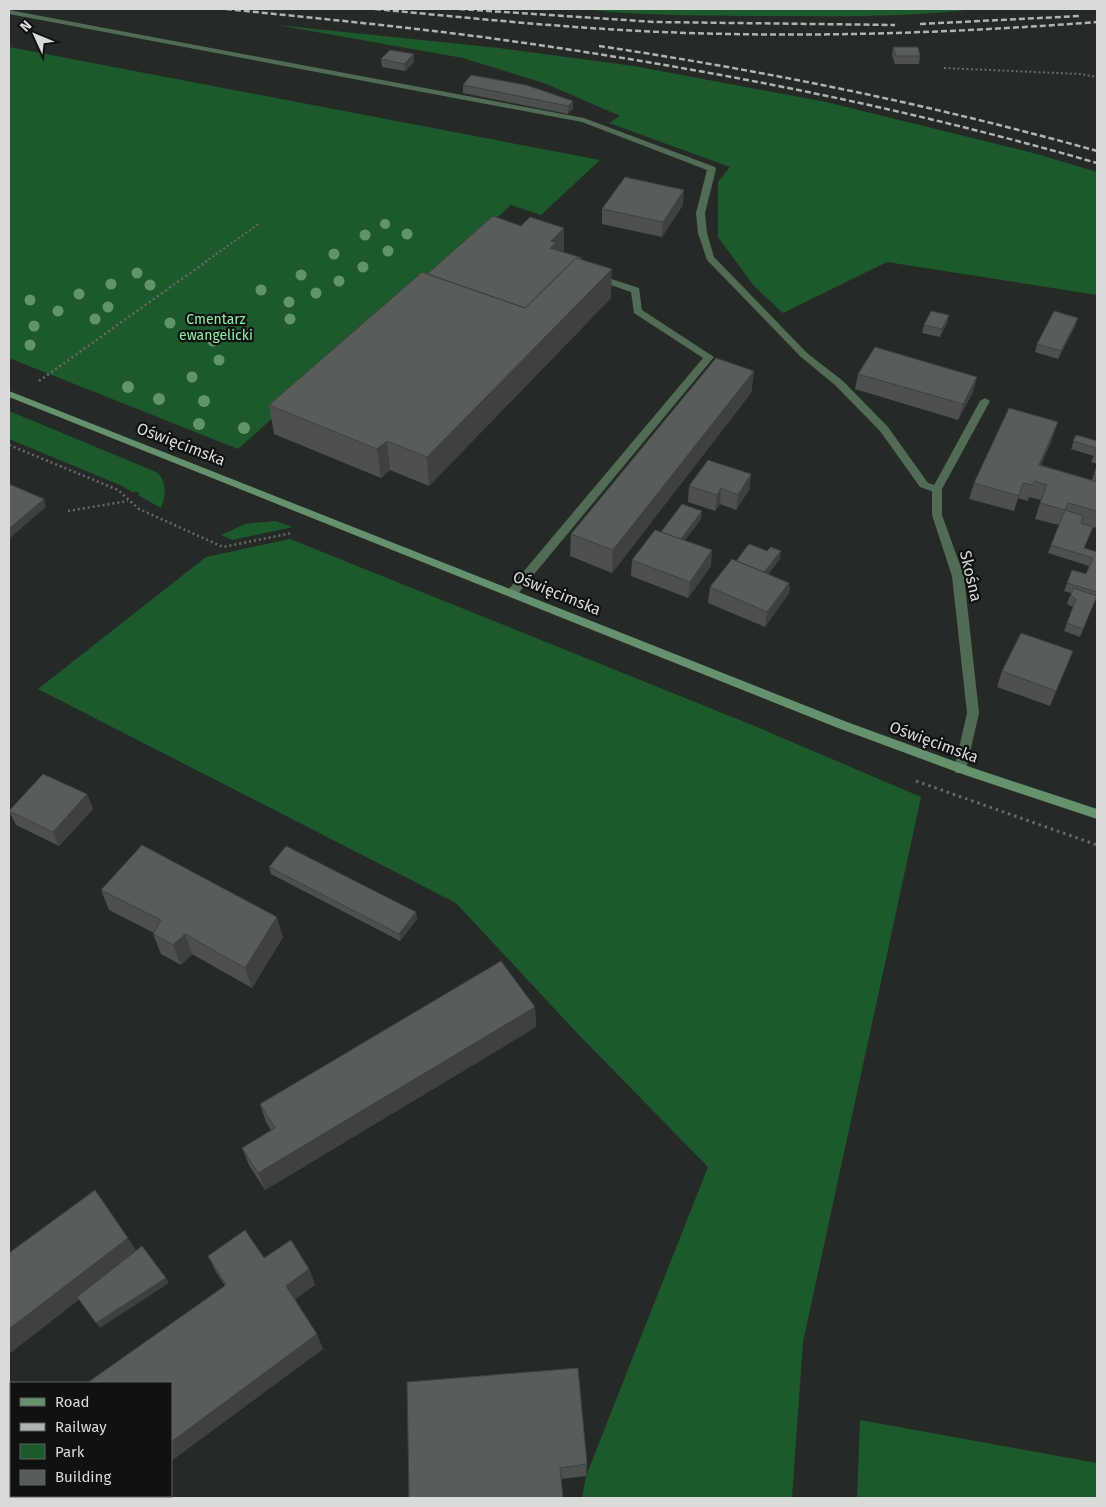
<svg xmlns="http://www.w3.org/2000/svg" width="1106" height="1507" font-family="'Fira Sans',sans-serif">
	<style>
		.green { fill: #1c5a2e }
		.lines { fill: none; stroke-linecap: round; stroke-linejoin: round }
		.path-far2 { stroke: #676a67; stroke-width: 2; stroke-dasharray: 2 2.5; stroke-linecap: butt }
		.path-far1 { stroke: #676a67; stroke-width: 2.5; stroke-dasharray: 2 3; stroke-linecap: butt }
		.path { stroke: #676a67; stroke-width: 3; stroke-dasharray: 2.5 4; stroke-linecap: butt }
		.service { fill: #516b55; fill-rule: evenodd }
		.minor { fill: #516b55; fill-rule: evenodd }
		.secondary { fill: #66916e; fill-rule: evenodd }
		.rail { stroke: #b0b4b1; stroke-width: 2.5; stroke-dasharray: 6 3; stroke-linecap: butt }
		.tree { fill: #60956c }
		.wall { fill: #4d504d }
		.shaded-wall { fill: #3e413e }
		.building { fill: #595d59; stroke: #3e413e }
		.labels { text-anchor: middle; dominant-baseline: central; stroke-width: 4.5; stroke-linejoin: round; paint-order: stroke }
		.far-park-label { font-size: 14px; fill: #90eda4; stroke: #101211 }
		.street-label { font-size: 16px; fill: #d8dbd8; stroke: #101211 }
	</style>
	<rect width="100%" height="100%" fill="#262a27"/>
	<!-- green -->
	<path class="green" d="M583,9H976C903,18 828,16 755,16C697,15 640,16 583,9Z
		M277,25L499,48L634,66L826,102L1037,154L1097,172V295L887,262L783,313L754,286L718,237V182L730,167L609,123L620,116L544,83L463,58Z
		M9,47L600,160L541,215L511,205L238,449L9,358Z
		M9,411L156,472C167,480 166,496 161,508L138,495L139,493L135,491L134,493L120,485L9,439Z
		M275,521L293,527L232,540L221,535L245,524Z
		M290,539L757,727L921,797L803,1342L792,1498H582L586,1476L708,1167L578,1034L456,903L38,689L206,557Z
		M860,1420L1097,1463V1498H857Z"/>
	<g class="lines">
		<!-- path-far2 -->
		<path class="path-far2" d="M944,68L1080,74L1097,77
			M205,262L260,223"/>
		<!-- path-far1 -->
		<path class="path-far1" d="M39,381L207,261
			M9,445L118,490L139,509L223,547L292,533
			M68,511L128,501"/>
		<!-- path -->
		<path class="path" d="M916,781L1097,845"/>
		<!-- service -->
		<path class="service" d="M9,10L584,118L715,167L716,169L705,213L707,233L714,257L807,353L843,381L888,427L928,483L941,487L942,489L937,493L920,487L880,431L835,385L801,357L707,260L698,233L696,213L707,170L582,122L9,14Z
			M596,274L639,288L642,310L714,357L516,596L512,597L506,593L508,590L703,358L634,313L631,292L593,279L591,277Z"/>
		<!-- minor -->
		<path class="minor" d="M985,398L990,401L942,489V515L964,576L979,713L966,770L964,773H956L954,770L967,713L952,576L932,515V489L980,401Z"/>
		<!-- secondary -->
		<path class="secondary" d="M9,391L847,722L973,768L1097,809V819L965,775L838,728L9,397Z"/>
		<!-- rail -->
		<path class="rail" d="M226,9C323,19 421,28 518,42C714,70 907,108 1097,163
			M375,9C470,18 566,28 662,32C807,38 952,33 1097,22
			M459,9L655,22L895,25
			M920,24L1080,16
			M599,46C767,71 933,105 1097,151"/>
	</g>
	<!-- trees -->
	<g class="tree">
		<circle cx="385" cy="224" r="5"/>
		<circle cx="407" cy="234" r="5.5"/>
		<circle cx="365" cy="235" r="5.5"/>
		<circle cx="388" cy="251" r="5.5"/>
		<circle cx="334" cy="254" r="5.5"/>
		<circle cx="363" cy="267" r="5.5"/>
		<circle cx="137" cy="273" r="5.5"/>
		<circle cx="301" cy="275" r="5.5"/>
		<circle cx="339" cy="281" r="5.5"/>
		<circle cx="111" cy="284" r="5.5"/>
		<circle cx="150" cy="285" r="5.5"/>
		<circle cx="261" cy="290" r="5.5"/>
		<circle cx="316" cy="293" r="5.5"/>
		<circle cx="79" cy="294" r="5.5"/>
		<circle cx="30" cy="300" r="5.5"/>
		<circle cx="289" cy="302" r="5.5"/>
		<circle cx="108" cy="307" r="5.5"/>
		<circle cx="58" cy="311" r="5.5"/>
		<circle cx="95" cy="319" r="5.5"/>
		<circle cx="290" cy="319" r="5.5"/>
		<circle cx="170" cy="323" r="5.5"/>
		<circle cx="34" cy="326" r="5.5"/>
		<circle cx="213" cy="341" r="5.5"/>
		<circle cx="30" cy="345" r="5.5"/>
		<circle cx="219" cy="360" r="5.5"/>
		<circle cx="192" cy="377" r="5.5"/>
		<circle cx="128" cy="387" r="6"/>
		<circle cx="159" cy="399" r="6"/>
		<circle cx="204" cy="401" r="6"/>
		<circle cx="199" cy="424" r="6"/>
		<circle cx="244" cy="428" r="6"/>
	</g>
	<!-- wall -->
	<path class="wall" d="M893,47L920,56L919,64H895L892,55Z
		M414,54V62L405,71L382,67L381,59Z
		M463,85H526L573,108L568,114L463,93Z
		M683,205L662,237L602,224V209Z
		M521,226L564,251L562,252L582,258V259L611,298L429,486L390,470L381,478L274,434L269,405L427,274Z
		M949,315L947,323L940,337L922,333L924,325Z
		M1075,326L1058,359L1035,352L1037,344Z
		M754,371L751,393L612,573L570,556L571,534Z
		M858,374L973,392L958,420L855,389Z
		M1076,435L1097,441V464L1091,462L1094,456L1071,449Z
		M1053,437L1041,465L1092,480L1097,465V528L1092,527L1084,548L1097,552V595L1080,637L1064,631L1073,607L1067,604L1071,593L1064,591L1072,570L1086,574L1089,566L1048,553L1059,525L1035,519L1041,500L1029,497L1028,501L1018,498L1014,511L969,499L974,483Z
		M751,474L749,490L736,510L720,504L715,511L688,502L689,486Z
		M701,519L685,540L711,566L688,598L631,576L632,560L661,532Z
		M780,559L768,574L789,584V593L765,627L708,603L710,587L736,561Z
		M1073,651L1050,706L997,687L1002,671Z
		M87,794L93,809L59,846L16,825L9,811Z
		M269,867L416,912L417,919L400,941L271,874Z
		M101,890L283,937L252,988L192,954L181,965L161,954L153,934L154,933L109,910Z
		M535,1007L536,1027L265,1190L249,1165L242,1148L271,1130L266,1122L260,1104Z
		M208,1256L309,1269L315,1285L295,1299L323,1349L171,1461V1383L225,1286L216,1272Z
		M407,1382L587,1464L586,1476L561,1479Z"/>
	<!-- shaded-wall -->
	<path class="shaded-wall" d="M414,54V62L405,71L404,64Z
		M573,101V108L568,114V106Z
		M684,190L683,205L662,237L663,222Z
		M564,228V251L556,258L550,270L551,241Z
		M612,269L611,298L429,486L427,457Z
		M949,315L947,323L940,337L942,329Z
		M1078,318L1075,326L1058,359L1061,351Z
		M754,371L751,393L612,573L613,550Z
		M977,377L973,392L958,420L963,404Z
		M1058,422L1053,437L1034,481L1039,465Z
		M387,441L390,470L381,478L377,449Z
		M751,474L749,490L736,510L738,495Z
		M721,488L720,504L715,511L717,495Z
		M44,499L46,507L9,539V529Z
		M702,511L701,519L679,548L680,540Z
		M712,550L711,566L688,598L690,582Z
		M781,551L780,559L763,580L764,574Z
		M789,583L788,590L791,585L789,593L765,627L767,612Z
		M87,794L93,809L59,846L53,832Z
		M416,912L417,919L400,941L399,934Z
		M277,917L283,937L252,988L245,968Z
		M185,934L192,954L181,965L173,945Z
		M535,1007L536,1027L265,1190L258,1173Z
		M128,1238L138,1254L9,1354V1329Z
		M309,1269L315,1285L292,1301L286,1286Z
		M166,1278L169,1283L100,1328L96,1323Z
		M317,1334L323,1349L171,1461V1442Z"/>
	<!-- building -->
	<path class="building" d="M893,47H918L920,56H896Z
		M390,50L414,54L404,64L381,59Z
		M471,75L526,85L573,101L568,106L463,85Z
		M625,177L684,190L663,222L602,209Z
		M493,216L521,226L530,217L564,228L551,241L556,243L550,248L582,258L581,259L576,258L525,308L427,274Z
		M576,258L612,269L427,457L387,441L377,449L269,405L422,272L525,308Z
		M931,311L949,315L942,329L924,325Z
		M1054,311L1078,318L1061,351L1037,344Z
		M875,347L977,377L963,404L858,374Z
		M716,358L754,371L613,550L571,534Z
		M1009,408L1058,422L1039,465L1097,482V511L1068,503L1065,510L1040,503L1047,485L1034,481L1033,485L1023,483L1019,496L974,483Z
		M1076,435L1097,441V455L1094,454L1096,448L1073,441Z
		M708,460L751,474L738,495L721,488L717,495L689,486Z
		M1097,465V475L1094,474Z
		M9,484L44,499L9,529Z
		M682,504L702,511L681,539L661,532Z
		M1065,510L1083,516L1081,523L1093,527L1084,548L1097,552V592L1067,583L1072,570L1086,574L1093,558L1051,545Z
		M655,530L712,550L690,582L632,560Z
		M749,544L767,551L771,547L781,551L764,572L736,561Z
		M732,559L789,583L767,612L710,587Z
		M1073,588L1097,596L1083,629L1067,623L1076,599L1071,596Z
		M1021,633L1073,651L1056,691L1002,671Z
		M43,774L87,794L53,832L9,811Z
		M142,845L277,917L245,968L185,934L173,945L153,934L161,920L101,890Z
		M286,846L416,912L399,934L269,867Z
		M501,961L535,1007L258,1173L242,1148L275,1128L260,1104Z
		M95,1190L128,1238L9,1329V1253Z
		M245,1230L264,1258L291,1240L309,1269L286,1286L317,1334L171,1442V1383H87L226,1285L208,1256Z
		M142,1246L166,1278L96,1323L77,1297Z
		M578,1368L587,1464L560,1468L563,1498H409L407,1382Z"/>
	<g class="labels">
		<!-- far-park labels -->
		<g class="far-park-label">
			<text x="216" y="319">Cmentarz<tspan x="216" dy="16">ewangelicki</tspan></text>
		</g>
		<!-- street labels -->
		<g class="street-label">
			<text transform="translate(181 444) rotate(21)">Oświęcimska</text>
			<text transform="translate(971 576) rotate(77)">Skośna</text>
			<text transform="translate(557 593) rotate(22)">Oświęcimska</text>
			<text transform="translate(934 742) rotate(20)">Oświęcimska</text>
		</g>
	</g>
	<!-- border -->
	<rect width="1106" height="1507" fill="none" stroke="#d8dbd8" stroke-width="20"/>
	<!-- legend -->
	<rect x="10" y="1382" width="162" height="115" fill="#101211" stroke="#606261"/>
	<rect x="20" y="1398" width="25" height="8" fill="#66916e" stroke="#606261"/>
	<text x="55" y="1407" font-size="15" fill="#d8dbd8">Road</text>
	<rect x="20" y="1423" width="25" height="8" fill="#b0b4b1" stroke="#606261"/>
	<text x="55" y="1432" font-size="15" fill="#d8dbd8">Railway</text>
	<rect x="20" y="1444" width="25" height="15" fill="#1c5a2e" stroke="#606261"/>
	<text x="55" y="1457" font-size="15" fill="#d8dbd8">Park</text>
	<rect x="20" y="1470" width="25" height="15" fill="#595d59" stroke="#606261"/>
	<text x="55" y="1482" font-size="15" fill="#d8dbd8">Building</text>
	<!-- north arrow -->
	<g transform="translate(35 35) rotate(314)" stroke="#101211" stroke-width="4" paint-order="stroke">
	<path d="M0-4L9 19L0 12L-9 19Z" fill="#d8dbd8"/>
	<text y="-8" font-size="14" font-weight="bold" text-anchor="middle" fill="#d8dbd8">N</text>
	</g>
</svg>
